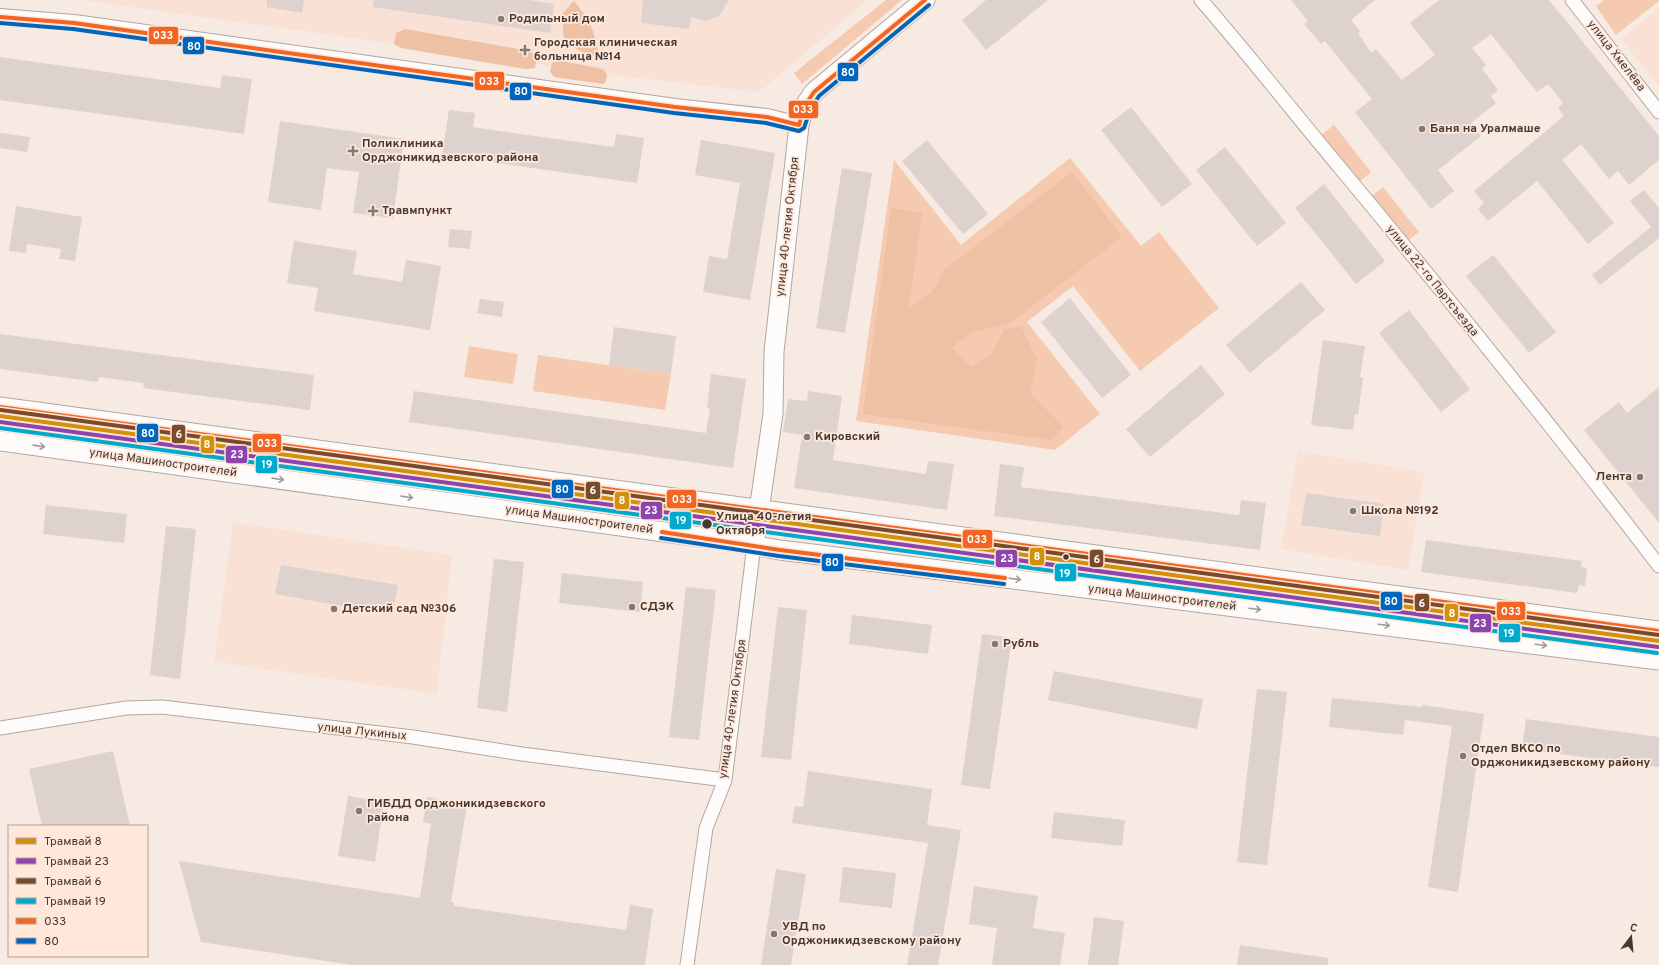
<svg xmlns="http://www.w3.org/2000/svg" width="1659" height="965" font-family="Overpass,sans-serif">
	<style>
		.built { fill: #f9e2d5 }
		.green { fill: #f6cab0 }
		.forest { fill: #eec0a4 }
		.building { fill: #ddd2cd }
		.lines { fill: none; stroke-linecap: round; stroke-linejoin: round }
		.minor-casing { stroke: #b1a7a2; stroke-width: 15 }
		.tertiary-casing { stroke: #b1a7a2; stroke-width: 18 }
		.secondary-casing { stroke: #b1a7a2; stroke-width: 21 }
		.minor { stroke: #fefcfb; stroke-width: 13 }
		.tertiary { stroke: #fefcfb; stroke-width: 16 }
		.secondary { stroke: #fefcfb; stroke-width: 19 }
		.bus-1-casing { stroke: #ffe7da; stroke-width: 7 }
		.bus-2-casing { stroke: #ffe7da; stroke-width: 7 }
		.bus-1 { stroke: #f26522; stroke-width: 4 }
		.bus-2 { stroke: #0065bd; stroke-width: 4 }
		.tram-1-casing { stroke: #ffe7da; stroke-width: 7 }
		.tram-2-casing { stroke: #ffe7da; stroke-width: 7 }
		.tram-3-casing { stroke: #ffe7da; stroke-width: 7 }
		.tram-4-casing { stroke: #ffe7da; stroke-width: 7 }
		.tram-1 { stroke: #d3900b; stroke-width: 4 }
		.tram-2 { stroke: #8e44ad; stroke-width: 4 }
		.tram-3 { stroke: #7a4b2a; stroke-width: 4 }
		.tram-4 { stroke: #00a9ce; stroke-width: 4 }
		.oneway { stroke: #a19b98 }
		.poi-dot { fill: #837872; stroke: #ffe7da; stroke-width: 1.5 }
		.stop-dot { fill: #443a35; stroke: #ffe7da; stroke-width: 1.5 }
		.labels { text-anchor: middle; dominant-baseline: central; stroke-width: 3.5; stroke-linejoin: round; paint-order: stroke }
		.poi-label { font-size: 12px; font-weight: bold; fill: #443a35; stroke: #ffe7da; text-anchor: start }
		.street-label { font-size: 12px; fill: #443a35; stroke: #ffe7da }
		.stop-label { font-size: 12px; font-weight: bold; fill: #443a35; stroke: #ffe7da; text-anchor: start }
		.line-badge { stroke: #ffe7da; stroke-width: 1.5 }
		.badge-label { font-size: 11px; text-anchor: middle; font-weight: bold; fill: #fff }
	</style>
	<rect width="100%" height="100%" fill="#f7eae2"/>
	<!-- built -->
	<path class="built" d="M82,0H868L759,92L626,77Z
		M1659,8V86L1621,39Z
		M1298,451L1424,472L1408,570L1281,549Z
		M233,522L452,555L437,694L214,662Z"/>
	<!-- green -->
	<path class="green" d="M886,0H902L802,84L794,73Z
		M1604,0H1659V1L1616,35L1596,6Z
		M1334,125L1371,172L1359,182L1321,135Z
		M1070,158L1141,246L1159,232L1219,308L1140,371L1073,286L1027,322L1100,414L1055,450L856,421L894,160L961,245Z
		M1383,187L1419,232L1406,242L1370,197Z
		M469,346L518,354L513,384L464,377Z
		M538,355L671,374L665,410L533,391Z"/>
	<!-- forest -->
	<path class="forest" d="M574,1C590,20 595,31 599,55L589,56L564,42L562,14Z
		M405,29L530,51L537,56L535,68L525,69L401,48L394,44L396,33Z
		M557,60L603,69L607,75L606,81L603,84L554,77L550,72L552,63Z
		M1072,172L1122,237L1010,323L973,332L952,347L971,367L991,355L1004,330L1021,326L1037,359L1030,393L1064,427L1051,440L863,414L891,208L922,213L909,308L932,292L945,269Z"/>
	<!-- building -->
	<path class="building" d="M267,0H304L302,13L267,7Z
		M374,0H529L554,4L550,33L373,7Z
		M643,0H729L719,16L707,21L691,17L689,29L641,23Z
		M986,0H1048L986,50L962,20Z
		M1291,0H1375L1351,20L1360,31L1358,33L1371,53L1376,49L1402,80L1435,55L1410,23L1439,0H1549L1659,136V160L1629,185L1618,171L1609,179L1581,144L1562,160L1614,223L1588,244L1537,181L1488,221L1478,209L1484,203L1474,191L1564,116L1558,108L1563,103L1548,84L1537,92L1491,34L1472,48L1486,65L1482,69L1498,90L1491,96L1496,103L1471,123L1481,136L1438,170L1454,191L1431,209L1355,112L1372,99L1325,41L1321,44L1304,24L1308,21Z
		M0,57L220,88L222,75L252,79L244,134L0,100Z
		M1131,107L1192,184L1162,207L1101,130Z
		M449,110L475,113L473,127L485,129L614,147L616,134L644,138L637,183L442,155Z
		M280,121L404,139L393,218L353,213L359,172L327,168L321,210L268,202Z
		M0,133L30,137L27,152L0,148Z
		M701,140L775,153L750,300L703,292L709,256L727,259L740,183L695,175Z
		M927,140L988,214L963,234L902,161Z
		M1225,147L1286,223L1257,246L1196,170Z
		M842,168L872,173L845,333L816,328Z
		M1324,184L1385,261L1356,284L1295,208Z
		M1644,190L1659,208V238L1600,285L1592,275L1651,227L1630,201Z
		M16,206L82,217L75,261L59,259L61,249L27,244L26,253L9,251Z
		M450,229L472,231L470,249L448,247Z
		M294,241L357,251L353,274L402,282L406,260L441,266L430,330L314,311L318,288L287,283Z
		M1493,255L1556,332L1529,353L1466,276Z
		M1301,282L1325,310L1250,373L1226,345Z
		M1070,298L1131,375L1102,398L1041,322Z
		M480,299L504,302L502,317L477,313Z
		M1409,310L1470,389L1441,412L1379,333Z
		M614,327L676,336L671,374L609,365Z
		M0,334L314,375L310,410L143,388L144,383L99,377L98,382L0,369Z
		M1323,340L1365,346L1360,377L1363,378L1361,392L1358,415L1355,414L1353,430L1311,425Z
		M1201,365L1225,394L1150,457L1126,429Z
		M711,374L746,379L733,468L409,422L414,391L706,433L710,409L707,408Z
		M1659,387V523L1584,430L1619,402L1627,413Z
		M808,391L842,396L833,460L926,474L928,461L954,464L947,510L794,488L802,435L783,432L788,399L807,401Z
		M1000,464L1024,467L1021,487L1239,515L1241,500L1266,503L1260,550L994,516Z
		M1306,493L1384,504L1380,536L1301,525Z
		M46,505L127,514L124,543L43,534Z
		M166,526L196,529L180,679L150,675Z
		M1426,540L1582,561L1581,567L1587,568L1585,586L1579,585L1577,593L1421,572Z
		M494,559L524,562L507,712L477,708Z
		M281,565L398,585L392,615L275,594Z
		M562,573L643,582L640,612L559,603Z
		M686,587L716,590L699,740L669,737Z
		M778,607L807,610L791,760L761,757Z
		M852,615L932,625L928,654L849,644Z
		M982,634L1012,638L990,789L961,785Z
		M1054,671L1203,699L1197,729L1048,700Z
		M1257,689L1287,692L1267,865L1237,862Z
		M1332,698L1422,707L1423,705L1484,714L1458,892L1428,887L1452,726L1405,720L1403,735L1329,727Z
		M1526,719L1659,737V767L1522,749Z
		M113,751L130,826H42L29,769Z
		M808,771L932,789L927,825L961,830L938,965H907L928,843L792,823L795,806L803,807Z
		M348,796L384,802L375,862L338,856Z
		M427,797L467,804L451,902L454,903V906L626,930L630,905L653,909L645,965H352L201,942L179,861L420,898L431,824L423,822Z
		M1054,812L1125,820L1122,846L1051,838Z
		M843,867L896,873L892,908L839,902Z
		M776,869L806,874L791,965H761Z
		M974,886L1038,896L1033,928L1065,933L1060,965H992L997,928L969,924Z
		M1094,917L1124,921L1118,965H1088Z
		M1240,945L1328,958V965H1237Z"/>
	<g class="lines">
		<!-- minor casing -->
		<g class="minor-casing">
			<path id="minor" d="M1201,0C1249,55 1294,113 1341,169C1449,299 1556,431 1659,566
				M1572,0L1659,112
				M0,728L126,708L162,707L413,737L522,754L725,780
				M687,965L706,828L725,780L754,545"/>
		</g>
		<!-- tertiary casing -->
		<g class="tertiary-casing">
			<path id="tertiary" d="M0,17L74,23L675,107L767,117L799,125"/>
		</g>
		<!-- secondary casing -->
		<g class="secondary-casing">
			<path id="secondary" d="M0,407L1659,631
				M0,441L723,540L780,550L1659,660
				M754,545L773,414L774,352L799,125L804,107L814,92L925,0"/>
		</g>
		<!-- minor -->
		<use href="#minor" class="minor"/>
		<!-- tertiary -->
		<use href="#tertiary" class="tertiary"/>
		<!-- secondary -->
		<use href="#secondary" class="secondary"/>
		<!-- bus-1 casing -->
		<g class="bus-1-casing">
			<path id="bus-1" d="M0,17L74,23L675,107L767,117L799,125L804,107L814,92L925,0
				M0,407L1659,631
				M662,532L780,550L1005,578"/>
		</g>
		<!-- bus-2 casing -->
		<g class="bus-2-casing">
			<path id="bus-2" d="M0,23L73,29L674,113L766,123L799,131L804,128L810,110L819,96L929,5
				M0,413L1658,637
				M661,538L779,556L1004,584"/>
		</g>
		<!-- bus-1 -->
		<use href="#bus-1" class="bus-1"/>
		<!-- bus-2 -->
		<use href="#bus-2" class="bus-2"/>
		<!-- tram-1 casing -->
		<g class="tram-1-casing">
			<path id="tram-1" d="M0,416L1659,641"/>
		</g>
		<!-- tram-2 casing -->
		<g class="tram-2-casing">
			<path id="tram-2" d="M0,422L1658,647"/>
		</g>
		<!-- tram-3 casing -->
		<g class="tram-3-casing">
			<path id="tram-3" d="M1,410L1659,635"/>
		</g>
		<!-- tram-4 casing -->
		<g class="tram-4-casing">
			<path id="tram-4" d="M0,428L1657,653"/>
		</g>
		<!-- tram-1 -->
		<use href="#tram-1" class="tram-1"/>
		<!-- tram-2 -->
		<use href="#tram-2" class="tram-2"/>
		<!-- tram-3 -->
		<use href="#tram-3" class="tram-3"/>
		<!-- tram-4 -->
		<use href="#tram-4" class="tram-4"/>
	</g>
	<!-- one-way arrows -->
	<defs><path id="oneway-shaft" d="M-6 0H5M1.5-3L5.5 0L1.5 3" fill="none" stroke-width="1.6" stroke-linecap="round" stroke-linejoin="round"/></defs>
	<g class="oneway">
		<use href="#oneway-shaft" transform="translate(39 446) rotate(8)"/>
		<use href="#oneway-shaft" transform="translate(278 479) rotate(8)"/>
		<use href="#oneway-shaft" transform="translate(407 497) rotate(8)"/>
		<use href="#oneway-shaft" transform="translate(1015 579) rotate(7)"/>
		<use href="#oneway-shaft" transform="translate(1255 609) rotate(7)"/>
		<use href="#oneway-shaft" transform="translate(1384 625) rotate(7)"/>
		<use href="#oneway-shaft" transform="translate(1541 645) rotate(7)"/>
	</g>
	<!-- markers -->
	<g class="poi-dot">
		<circle cx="501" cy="19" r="4"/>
		<path d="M523 44h4v4h4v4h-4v4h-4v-4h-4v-4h4z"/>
		<circle cx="1422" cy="129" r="4"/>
		<path d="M351 145h4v4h4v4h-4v4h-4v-4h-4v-4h4z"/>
		<path d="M371 205h4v4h4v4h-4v4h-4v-4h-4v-4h4z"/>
		<circle cx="807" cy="437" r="4"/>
		<circle cx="1640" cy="477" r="4"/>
		<circle cx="1353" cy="511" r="4"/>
		<circle cx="632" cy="607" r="4"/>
		<circle cx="334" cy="609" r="4"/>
		<circle cx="995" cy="644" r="4"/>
		<circle cx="1463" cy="756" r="4"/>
		<circle cx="359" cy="811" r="4"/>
		<circle cx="774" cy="934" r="4"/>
	</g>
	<g class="stop-dot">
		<circle cx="707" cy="524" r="5.5"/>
		<circle cx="1066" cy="557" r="3.5"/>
	</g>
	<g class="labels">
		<!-- poi labels -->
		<g class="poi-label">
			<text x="509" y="19">Родильный дом</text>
			<text x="534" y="43">Городская клиническая<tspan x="534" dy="14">больница №14</tspan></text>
			<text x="1430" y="129">Баня на Уралмаше</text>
			<text x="362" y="144">Поликлиника<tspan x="362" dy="14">Орджоникидзевского района</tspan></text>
			<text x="382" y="211">Травмпункт</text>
			<text x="815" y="437">Кировский</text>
			<text x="1632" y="477" text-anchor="end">Лента</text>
			<text x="1361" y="511">Школа №192</text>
			<text x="640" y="607">СДЭК</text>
			<text x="342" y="609">Детский сад №306</text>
			<text x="1003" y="644">Рубль</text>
			<text x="1471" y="749">Отдел ВКСО по<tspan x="1471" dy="14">Орджоникидзевскому району</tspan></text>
			<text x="367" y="804">ГИБДД Орджоникидзевского<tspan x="367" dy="14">района</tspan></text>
			<text x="782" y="927">УВД по<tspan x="782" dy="14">Орджоникидзевскому району</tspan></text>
		</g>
		<!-- street labels -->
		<g class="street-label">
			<text transform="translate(1616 56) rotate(52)">улица Хмелёва</text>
			<text transform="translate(788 227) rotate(-84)">улица 40-летия Октября</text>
			<text transform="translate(1432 281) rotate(51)">улица 22-го Партсъезда</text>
			<text transform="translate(163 463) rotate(8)">улица Машиностроителей</text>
			<text transform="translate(579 520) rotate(8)">улица Машиностроителей</text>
			<text transform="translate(1162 598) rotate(7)">улица Машиностроителей</text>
			<text transform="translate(733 709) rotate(-82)">улица 40-летия Октября</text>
			<text transform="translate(362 732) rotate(6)">улица Лукиных</text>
		</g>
		<!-- stop labels -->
		<g class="stop-label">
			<text x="716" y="517">Улица 40-летия<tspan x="716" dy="14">Октября</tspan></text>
		</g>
	</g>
	<g class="line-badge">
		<rect x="148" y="26" width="31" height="19" rx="4" fill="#f26522"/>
		<rect x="182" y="36" width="23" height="19" rx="4" fill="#0065bd"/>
		<rect x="837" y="62" width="22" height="20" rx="4" fill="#0065bd"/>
		<rect x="474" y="71" width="31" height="20" rx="4" fill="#f26522"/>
		<rect x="509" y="82" width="23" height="19" rx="4" fill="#0065bd"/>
		<rect x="788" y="100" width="31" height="19" rx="4" fill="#f26522"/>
		<rect x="136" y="423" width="23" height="20" rx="4" fill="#0065bd"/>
		<rect x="171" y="424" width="15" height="20" rx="4" fill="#7a4b2a"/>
		<rect x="252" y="433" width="30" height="20" rx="4" fill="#f26522"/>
		<rect x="200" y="435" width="15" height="19" rx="4" fill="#d3900b"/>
		<rect x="225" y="445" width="23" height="19" rx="4" fill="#8e44ad"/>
		<rect x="255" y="455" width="23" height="19" rx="4" fill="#00a9ce"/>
		<rect x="551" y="479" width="23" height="20" rx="4" fill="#0065bd"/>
		<rect x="585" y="481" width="16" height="19" rx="4" fill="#7a4b2a"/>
		<rect x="666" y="489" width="31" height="20" rx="4" fill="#f26522"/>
		<rect x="614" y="491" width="16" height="19" rx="4" fill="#d3900b"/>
		<rect x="640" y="501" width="23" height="19" rx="4" fill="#8e44ad"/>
		<rect x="669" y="511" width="23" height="19" rx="4" fill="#00a9ce"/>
		<rect x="962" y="529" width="31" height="20" rx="4" fill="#f26522"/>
		<rect x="1029" y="547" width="16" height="19" rx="4" fill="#d3900b"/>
		<rect x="995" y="549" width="23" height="19" rx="4" fill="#8e44ad"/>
		<rect x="1089" y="549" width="15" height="19" rx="4" fill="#7a4b2a"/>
		<rect x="821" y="553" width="23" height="19" rx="4" fill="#0065bd"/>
		<rect x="1054" y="563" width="23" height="19" rx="4" fill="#00a9ce"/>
		<rect x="1380" y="591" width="23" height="20" rx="4" fill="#0065bd"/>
		<rect x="1414" y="593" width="16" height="19" rx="4" fill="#7a4b2a"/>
		<rect x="1496" y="601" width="30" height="20" rx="4" fill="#f26522"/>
		<rect x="1444" y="603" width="15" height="19" rx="4" fill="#d3900b"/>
		<rect x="1469" y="613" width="23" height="20" rx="4" fill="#8e44ad"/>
		<rect x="1498" y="623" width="23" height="20" rx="4" fill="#00a9ce"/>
	</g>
	<g class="badge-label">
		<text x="163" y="39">033</text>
		<text x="194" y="50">80</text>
		<text x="848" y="76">80</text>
		<text x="489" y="85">033</text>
		<text x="521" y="95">80</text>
		<text x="803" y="113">033</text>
		<text x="148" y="437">80</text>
		<text x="179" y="438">6</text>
		<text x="267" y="447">033</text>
		<text x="207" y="448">8</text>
		<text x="237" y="458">23</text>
		<text x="267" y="468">19</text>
		<text x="562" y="493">80</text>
		<text x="593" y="494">6</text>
		<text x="682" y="503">033</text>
		<text x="622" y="504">8</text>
		<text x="651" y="514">23</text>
		<text x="681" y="524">19</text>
		<text x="977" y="543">033</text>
		<text x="1037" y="560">8</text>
		<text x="1007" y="562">23</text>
		<text x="1097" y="563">6</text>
		<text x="832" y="566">80</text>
		<text x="1065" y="577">19</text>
		<text x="1391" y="605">80</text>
		<text x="1422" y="607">6</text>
		<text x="1511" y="615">033</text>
		<text x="1452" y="617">8</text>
		<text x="1480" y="627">23</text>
		<text x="1509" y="637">19</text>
	</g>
	<!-- legend -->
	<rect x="8" y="825" width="140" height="132" fill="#ffe7da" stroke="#b4a298"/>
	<rect x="16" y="838" width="20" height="6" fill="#d3900b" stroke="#b4a298"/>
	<text x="44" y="845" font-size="12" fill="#443a35">Трамвай 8</text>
	<rect x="16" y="858" width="20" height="6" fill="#8e44ad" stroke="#b4a298"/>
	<text x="44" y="865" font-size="12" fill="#443a35">Трамвай 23</text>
	<rect x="16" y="878" width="20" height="6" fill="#7a4b2a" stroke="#b4a298"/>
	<text x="44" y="885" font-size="12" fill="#443a35">Трамвай 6</text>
	<rect x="16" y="898" width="20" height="6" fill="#00a9ce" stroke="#b4a298"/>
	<text x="44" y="905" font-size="12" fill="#443a35">Трамвай 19</text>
	<rect x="16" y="918" width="20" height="6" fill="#f26522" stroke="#b4a298"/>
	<text x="44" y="925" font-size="12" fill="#443a35">033</text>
	<rect x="16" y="938" width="20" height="6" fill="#0065bd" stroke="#b4a298"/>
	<text x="44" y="945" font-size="12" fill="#443a35">80</text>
	<!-- north arrow -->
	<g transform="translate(1631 937) rotate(16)" stroke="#ffe7da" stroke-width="3" paint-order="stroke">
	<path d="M0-3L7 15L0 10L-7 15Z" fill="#443a35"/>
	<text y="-6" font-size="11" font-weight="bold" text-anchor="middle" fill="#443a35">С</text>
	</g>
</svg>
